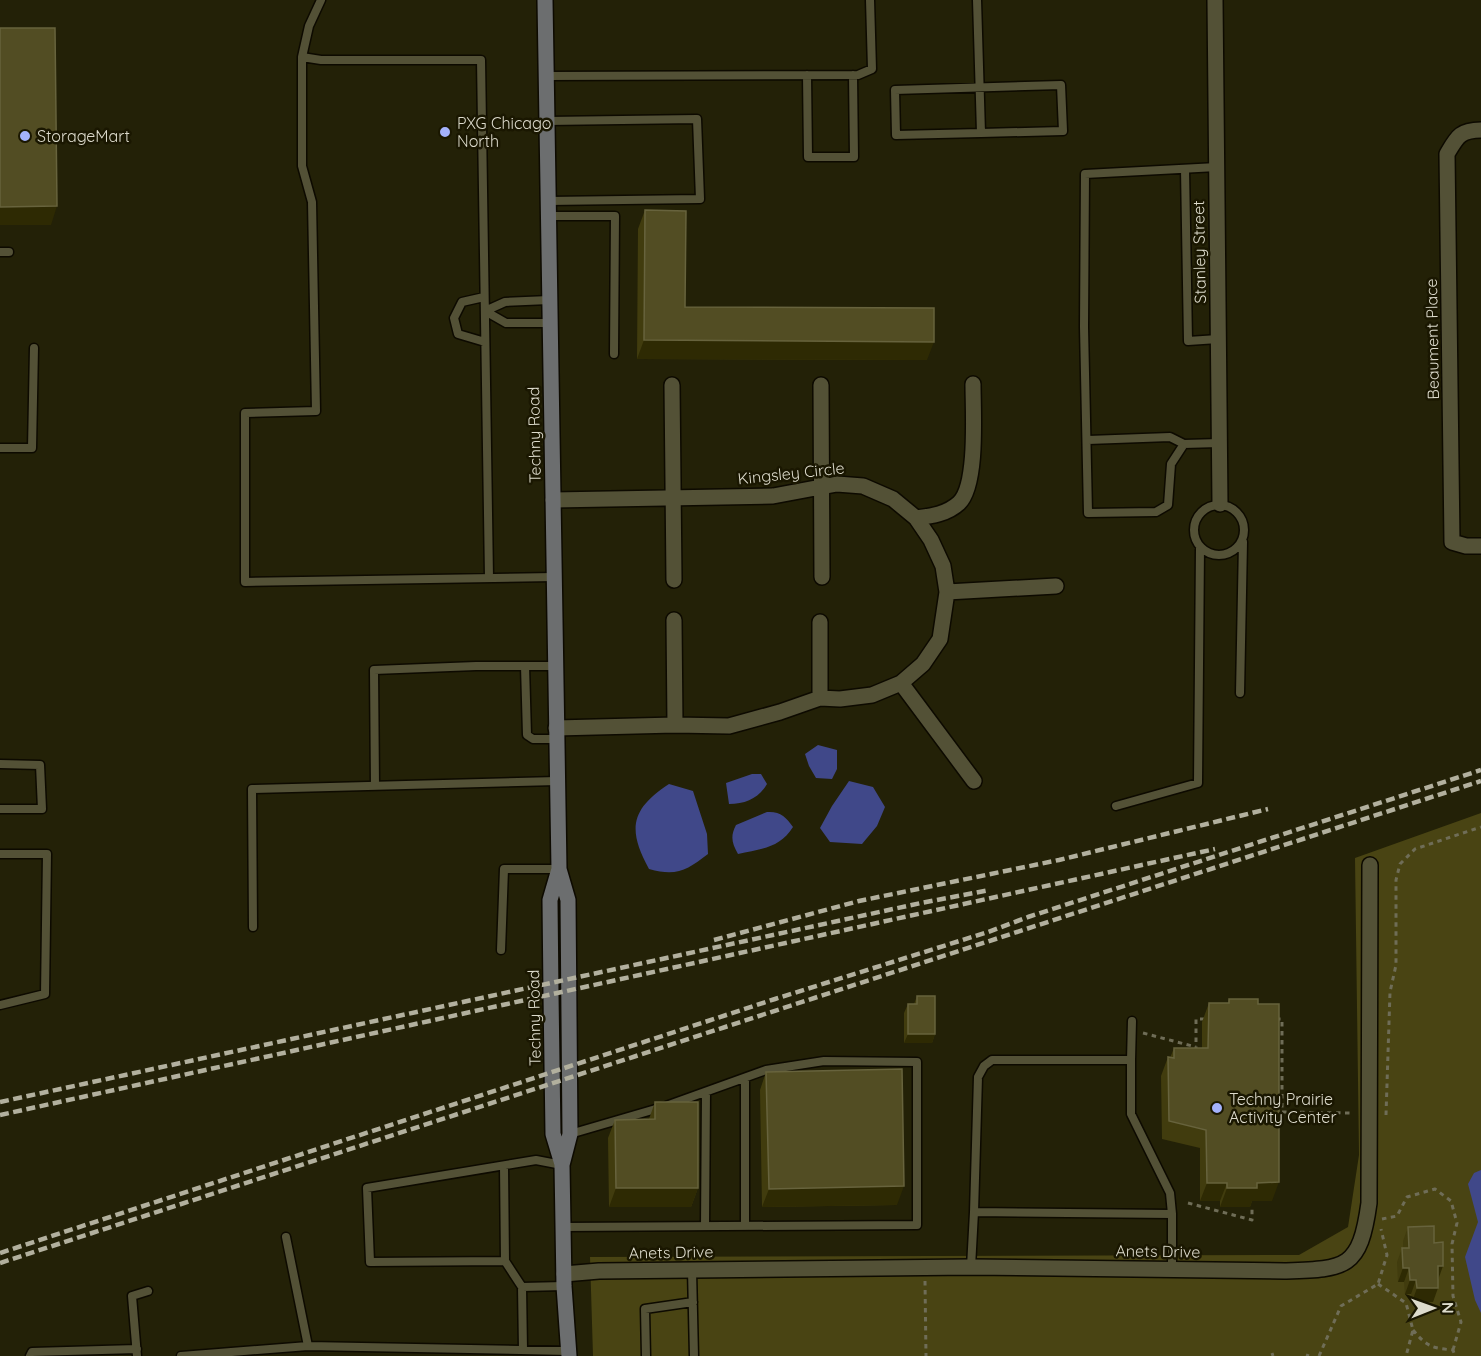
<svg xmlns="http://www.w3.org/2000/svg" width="1481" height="1356" font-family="Quicksand,sans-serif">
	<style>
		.green { fill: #494413 }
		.water { fill: #404889 }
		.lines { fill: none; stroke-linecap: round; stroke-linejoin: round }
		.lane-casing { stroke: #0d0a00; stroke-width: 11 }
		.street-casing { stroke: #0d0a00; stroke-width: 18 }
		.secondary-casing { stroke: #0d0a00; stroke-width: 18 }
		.path { stroke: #6f6d57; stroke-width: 3; stroke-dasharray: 4.5 4.5; stroke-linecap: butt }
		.lane { stroke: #535136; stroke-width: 8 }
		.street { stroke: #535136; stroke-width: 15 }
		.secondary { stroke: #6c6e6f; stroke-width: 15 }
		.rail { stroke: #b2b09e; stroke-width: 4.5; stroke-dasharray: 9 4.5; stroke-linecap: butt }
		.wall { fill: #413c0e }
		.shaded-wall { fill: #2e2a03 }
		.building { fill: #524d23; stroke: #67633d; stroke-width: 1.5 }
		.poi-dot { fill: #a4b2fc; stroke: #1a1701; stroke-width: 2 }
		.labels { text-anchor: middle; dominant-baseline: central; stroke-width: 5; stroke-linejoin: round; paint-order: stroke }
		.poi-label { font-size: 16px; fill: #dddbcc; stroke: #1a1701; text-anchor: start }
		.street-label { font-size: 16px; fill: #dddbcc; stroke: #1a1701 }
	</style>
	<rect width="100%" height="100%" fill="#232107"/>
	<!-- green -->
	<path class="green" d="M1481,813V1356H593L590,1257L1299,1255L1348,1227L1359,1155L1355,858Z"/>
	<!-- water -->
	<path class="water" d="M818,745L837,750V769L832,779L816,778L809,766L805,754Z
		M752,774H761L767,784C759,798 746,804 729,804L726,783Z
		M849,781L873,787L885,807L877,826L862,844L830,842L820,828L832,806Z
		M669,784L693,791L707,834L708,854C687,870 677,877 649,869C627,829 631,809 669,784Z
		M767,812C780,811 786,817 793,827C780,848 761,849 738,854C732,843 730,837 736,825Z
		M1481,1170V1313L1475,1300L1465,1257L1478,1222L1468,1184L1474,1173Z"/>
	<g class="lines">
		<!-- lane casing -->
		<g class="lane-casing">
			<path id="lane" d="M321,0L309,26L302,57V166L312,202L316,411L245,413V582L554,577
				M977,0L981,133L896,135L895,90L1061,85L1063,131L981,133
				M302,57L321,60H481L489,578
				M807,75L808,157H854L853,75
				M546,76L858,75L872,69L870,0
				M547,121L697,119L700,199L548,201
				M1185,169L1188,341L1218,339
				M548,216H615L614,354
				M0,252H9
				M484,297L462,302L454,318L458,334L485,342
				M549,300L505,302L485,311L506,323H550
				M1088,440L1170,437L1184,444L1219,443
				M1184,444L1171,464L1168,505L1156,512L1088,513L1084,327L1085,174L1217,167
				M0,448H32L34,348
				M1194 530a25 25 0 1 1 50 0a25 25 0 1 1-50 0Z
				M525,666L527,735L533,739H557
				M1240,693L1243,542
				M0,764L40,765L42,809H0
				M375,786L374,670L476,666H555
				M1116,806L1198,783L1200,547
				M0,854H47L45,994L0,1005
				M253,927L252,789L557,781
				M501,950L504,869H559
				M1131,1060L1132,1021
				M562,1165L536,1160L367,1188L370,1262L505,1261L522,1287L564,1286
				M504,1166L505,1261
				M974,1212L978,1077L984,1066L992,1060H1131V1114L1170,1193L1172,1214
				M705,1226L706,1092
				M745,1226V1078
				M563,1227L917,1225V1062L824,1061L766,1070L666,1106L570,1134
				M286,1237L308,1346L569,1351
				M971,1267L974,1212L1172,1214V1270
				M692,1270L694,1356
				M522,1287L523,1350
				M30,1356L32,1352L137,1349
				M137,1356L132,1296L148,1291
				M181,1356L308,1346
				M646,1356L645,1309L693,1302"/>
		</g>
		<!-- street casing -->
		<g class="street-casing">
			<path id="street" d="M1215,0L1220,504
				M1481,130C1460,130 1457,137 1447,154L1452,542L1466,546H1481
				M672,385L674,580
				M821,385L822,577
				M553,500L773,496L837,484L863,486L893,499L916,518L931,540L943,566L947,592L940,639L923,664L901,683L872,695L840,699L820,698L780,712L729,726L675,725L556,728
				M916,518C932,516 947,514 959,503C978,485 973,410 973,384
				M947,592L1056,586
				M674,620L675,725
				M820,622V698
				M901,683L974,781
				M564,1274L599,1271L971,1267L1285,1271C1346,1269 1360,1269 1369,1203L1370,865"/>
		</g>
		<!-- secondary casing -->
		<g class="secondary-casing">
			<path id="secondary" d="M545,0L559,869L568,900L570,1134L562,1165L564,1286L569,1356
				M559,869L550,900L551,994L553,1134L562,1164"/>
		</g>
		<!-- path -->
		<path class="path" d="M1276,1019H1282V1112L1353,1113
			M1143,1033L1196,1047
			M1196,1051V1019H1205
			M1386,1115L1390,992L1396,965V880L1400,864L1415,849L1481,827
			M1188,1203L1252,1220V1206
			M1382,1219L1397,1216L1407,1197L1435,1189L1451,1201L1457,1223L1452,1244L1453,1296L1461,1322L1453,1350
			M925,1281L926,1356
			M1378,1284L1406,1303L1413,1330L1406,1356
			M1413,1330C1427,1347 1432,1348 1453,1350L1455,1356
			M1272,1353L1273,1356
			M1306,1355L1309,1356
			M1319,1356L1341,1306L1378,1284L1387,1255L1381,1229"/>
		<!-- lane -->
		<use href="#lane" class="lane"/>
		<!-- street -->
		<use href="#street" class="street"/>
		<!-- secondary -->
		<use href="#secondary" class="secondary"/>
		<!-- rail -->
		<path class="rail" d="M714,940L859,901L1059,860L1268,809
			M0,1102L921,903L990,890
			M0,1115L1215,849
			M0,1253L775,999L988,932L1028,917L1481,770
			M0,1263L1481,781"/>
	</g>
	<!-- wall -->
	<path class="wall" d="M645,210L685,307L927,360L637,359L638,229Z
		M917,996L935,1034L932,1043H904V1013L908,1004H914Z
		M1229,999L1272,1201H1252L1250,1207H1220V1201H1200V1148L1162,1139L1161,1076L1168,1057L1170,1058L1174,1048H1202V1022L1209,1003H1228Z
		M766,1072L897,1205L762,1207L760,1090Z
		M655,1102L698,1188L691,1207H609L608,1138L615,1120L649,1119Z
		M1408,1227L1434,1243L1438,1280L1433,1302H1412L1411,1294H1405L1404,1282H1398L1397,1262L1402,1248H1403V1241Z"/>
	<!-- shaded-wall -->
	<path class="shaded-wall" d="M57,206L51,225H0V207Z
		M644,340L934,342L927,360L637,359Z
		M908,1034H935L932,1043H904Z
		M1279,1182L1272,1201H1252L1250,1207H1220L1227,1188L1257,1183Z
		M1207,1183H1227L1220,1201H1200Z
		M904,1186L897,1205L762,1207L769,1189Z
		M616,1188H698L691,1207H609Z
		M1438,1266H1443L1438,1280H1432Z
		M1403,1268H1409L1404,1282H1398Z
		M1410,1280H1416L1411,1294H1405Z
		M1417,1288H1438L1433,1302H1412Z"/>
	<!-- building -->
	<path class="building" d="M0,28H55L57,206L0,207Z
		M645,210L686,211L685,307L934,308V342L644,340Z
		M917,996H935V1034H908V1004H917Z
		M1229,999H1258V1004H1279V1182L1257,1183V1188H1227V1183H1207L1206,1130L1169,1121L1168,1057L1174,1058V1048H1208L1209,1003H1229Z
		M902,1069L904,1186L769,1189L766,1072Z
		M655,1102H698V1188H616L615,1120L655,1119Z
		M1434,1226V1243L1443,1242V1266H1438V1288H1417L1416,1280H1410L1409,1268H1403L1402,1248H1409L1408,1227Z"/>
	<!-- markers -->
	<g class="poi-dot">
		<circle cx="445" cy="132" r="6"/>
		<circle cx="25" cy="136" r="6"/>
		<circle cx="1217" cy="1108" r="6"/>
	</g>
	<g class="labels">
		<!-- poi labels -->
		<g class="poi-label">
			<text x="457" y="123">PXG Chicago<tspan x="457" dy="18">North</tspan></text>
			<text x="37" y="136">StorageMart</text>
			<text x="1229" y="1099">Techny Prairie<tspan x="1229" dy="18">Activity Center</tspan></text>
		</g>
		<!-- street labels -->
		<g class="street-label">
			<text transform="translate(1199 252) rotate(-91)">Stanley Street</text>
			<text transform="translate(1432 339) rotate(-91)">Beaument Place</text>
			<text transform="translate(534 435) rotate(-91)">Techny Road</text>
			<text transform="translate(791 473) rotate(-6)">Kingsley Circle</text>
			<text transform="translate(534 1018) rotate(-91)">Techny Road</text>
			<text transform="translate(1158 1251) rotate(1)">Anets Drive</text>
			<text transform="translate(671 1252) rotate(-1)">Anets Drive</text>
		</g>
	</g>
	<!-- north arrow -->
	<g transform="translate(1433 1308) rotate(89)" stroke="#1a1701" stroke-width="4.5" paint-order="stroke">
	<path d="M0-4.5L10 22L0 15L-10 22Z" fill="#dddbcc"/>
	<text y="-9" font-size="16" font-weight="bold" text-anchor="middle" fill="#dddbcc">N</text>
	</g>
</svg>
